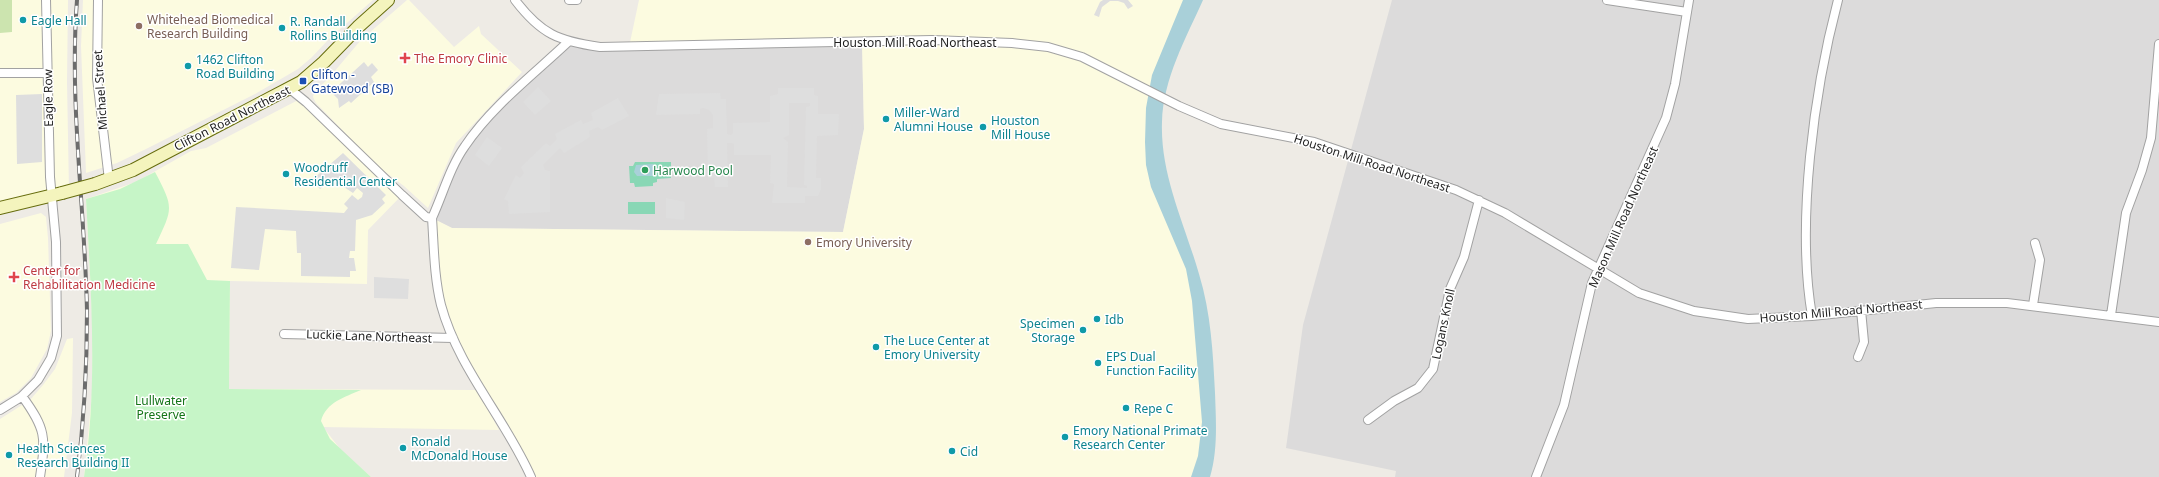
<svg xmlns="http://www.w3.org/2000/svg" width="2159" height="477" font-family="'Noto Sans',sans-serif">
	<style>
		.residential { fill: #dcdbdb }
		.education { fill: #fcfbe0 }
		.grass { fill: #cce4af }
		.park { fill: #c6f5c7 }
		.pitch { fill: #89d7b5 }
		.parking { fill: #dedede; fill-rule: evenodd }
		.water { fill: #a9d0d9 }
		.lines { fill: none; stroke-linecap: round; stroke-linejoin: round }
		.street-casing { stroke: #a2a2a2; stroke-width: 10 }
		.secondary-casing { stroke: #676d0e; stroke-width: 14 }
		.street { stroke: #fff; stroke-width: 8 }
		.secondary { stroke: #f4f4bd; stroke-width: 12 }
		.rail-casing { stroke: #6c6c6c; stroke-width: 4 }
		.rail { stroke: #fff; stroke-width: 2.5; stroke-dasharray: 8; stroke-linecap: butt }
		.secondary-bridge-casing { stroke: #676d0e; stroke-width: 14; stroke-linecap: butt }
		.secondary-bridge { stroke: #f4f4bd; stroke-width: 12 }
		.culture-dot { fill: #0f9aa8; stroke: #fff; stroke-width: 1.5 }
		.education-dot { fill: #8d6e63; stroke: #fff; stroke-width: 1.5 }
		.health-dot { fill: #e0444e; stroke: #fff; stroke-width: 1.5 }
		.transit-dot { fill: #1a4fb4; stroke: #fff; stroke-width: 1.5 }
		.leisure-dot { fill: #2e9e5b; stroke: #fff; stroke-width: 1.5 }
		.labels { text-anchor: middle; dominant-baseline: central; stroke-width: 3; stroke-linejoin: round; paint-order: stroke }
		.education-label { font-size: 12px; fill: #785e54; stroke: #fff; text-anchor: start }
		.culture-label { font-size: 12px; fill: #0d838f; stroke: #fff; text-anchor: start }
		.street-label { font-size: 12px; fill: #1e1e1e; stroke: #fff }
		.health-label { font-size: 12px; fill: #be3a42; stroke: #fff; text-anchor: start }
		.transit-label { font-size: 12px; fill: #164399; stroke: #fff; text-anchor: start }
		.leisure-label { font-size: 12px; fill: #27864d; stroke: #fff; text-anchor: start }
		.park-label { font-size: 12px; fill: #147418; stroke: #fff }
	</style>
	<rect width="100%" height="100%" fill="#eeebe5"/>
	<!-- residential -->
	<path class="residential" d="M1392,0H2159V477H1395L1396,471L1286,448L1303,325Z
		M568,42L600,47L862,42L864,129L843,232L452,228L432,218L471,137Z"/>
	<!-- education -->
	<path class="education" d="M0,0H68L67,82L69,191L0,208Z
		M83,0H373L330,38L311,58L298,69L255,94L146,149L117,163L86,173L81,46Z
		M407,0H409L454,47L479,26L481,34L522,72L456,143L428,208L404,186L377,166L316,103L313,97L314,92L328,79L361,40Z
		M639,0H1194L1177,38L1153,146L1191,262L1207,396L1198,477H531L467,365L441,305L432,218L452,228L843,232L864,129L862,42L629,47Z
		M302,98L402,195L368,230L367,284L230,281L229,389L477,390L499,430L323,427L341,450L371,477H84L92,394L93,333L86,199L136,182L191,151L206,148Z
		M41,213L46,217L48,238L51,331L47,349L31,378L16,393L0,402V224Z
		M73,338L72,413L64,477H0V419L30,400L43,385L55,369L67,339Z"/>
	<!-- grass -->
	<path class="grass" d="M0,0H12V32L0,33Z"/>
	<!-- park -->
	<path class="park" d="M155,172C174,208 173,208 156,244H188L207,280L230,281L229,389L361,390C345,397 326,402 321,421L330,439L371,477H84C98,385 91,292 86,199L120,189Z"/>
	<!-- pitch -->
	<path class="pitch" d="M635,162H671V178L657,179V182L653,183V186L635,187L634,183H630L629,166H633Z
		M628,202H655V214H628Z"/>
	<!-- parking -->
	<path class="parking" d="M1103,0H1128L1133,6L1128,9L1124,3L1118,1H1110L1102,7L1099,17L1094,15L1100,2Z
		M364,62L368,67L372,63L378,70L371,77L374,82L351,103L349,101L339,108L338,99L331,92Z
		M538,87L551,101L535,115L523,102Z
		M778,88H814V95L818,96V114H839L838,135L817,136L816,178H821V189L818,196H805V203H772L774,184L770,183L771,155H734V144L732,143H727L728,187H715L714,178H708L707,129L713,128V115L709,110L703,108L700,109V114L656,115L659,94L720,93L721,99H726L727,134L731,135L733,133V123L770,122V96L778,94ZM789,103H810V106L806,107L804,185L807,186V188L787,187L788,142L783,138L789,135Z
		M42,94V162L17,164L16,95Z
		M618,98L629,116L602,130L598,127L589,131L590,137L564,153L560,148L543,165L545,170L550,171V212L509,214L508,201L504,199L516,175L520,178L524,173L521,167L546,143L550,146L557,139L555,134L581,120L583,124L593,120L591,113Z
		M487,137L502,148L489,166L475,155Z
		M343,153L386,195L382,199L385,203L372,215L356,220L355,251H350L349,258H354L356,271H350V277L301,276V253H297L296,231L265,229L259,270L231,268L236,207L344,213L348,208L344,204L352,195L358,200L362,197L363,193L357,188L353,193L338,183L332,187L329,182L320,189L312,180Z
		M666,198L685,202L684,220L666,218Z
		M374,277L409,279L408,299L374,298Z"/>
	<!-- water -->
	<path class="water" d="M1183,0H1203C1186,38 1163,79 1162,122C1160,175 1185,225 1199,274C1211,313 1213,353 1215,393C1216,421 1218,450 1210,477H1191L1198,456L1202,422L1192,301L1186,269L1151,187L1146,165L1145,142L1146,108L1152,75Z
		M653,164L655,170L653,176H637L634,172L636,165Z"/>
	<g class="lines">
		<!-- street casing -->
		<g class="street-casing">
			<path id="street" d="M98,0L97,78L109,180
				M515,0C541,34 558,41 600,47L932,40L1012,43L1048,47L1082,57L1179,106L1221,124L1314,142L1456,190L1505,213L1639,293L1694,311L1748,319L1812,316L1936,303H2007L2159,322
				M569,0H577
				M1607,0L1687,12
				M0,73H47
				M290,89L306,102L402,195L426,217L432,218C434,247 434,277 441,305C458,368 505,418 531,477
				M432,218C443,194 450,167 465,146C491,107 534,74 568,42
				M2033,305L2040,260L2035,243
				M2111,315L2126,213L2142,170L2151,138L2159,44
				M1812,316C1796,222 1814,91 1838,0
				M284,334L453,338
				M1858,357L1864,342L1861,310
				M22,396C46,429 46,437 40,477
				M0,410L21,397L38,380L51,358L57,336L56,242L50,177L46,0
				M1368,420L1394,401L1418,388L1433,369L1450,289L1464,257L1479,200
				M1536,477L1564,405L1592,283L1666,118L1675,84L1689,0"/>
		</g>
		<!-- secondary casing -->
		<g class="secondary-casing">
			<path id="secondary" d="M95,184L133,170L301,82L324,62L359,26L388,0
				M0,208L62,193"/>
		</g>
		<!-- street -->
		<use href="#street" class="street"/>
		<!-- secondary -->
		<use href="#secondary" class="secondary"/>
		<!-- rail casing -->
		<g class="rail-casing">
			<path id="rail" d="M77,477C84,422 87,367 87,311C85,208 69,104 77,0"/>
		</g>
		<!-- rail -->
		<use href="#rail" class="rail"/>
		<!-- secondary-bridge casing -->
		<g class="secondary-bridge-casing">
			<path id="secondary-bridge" d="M62,193L95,184"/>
		</g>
		<!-- secondary-bridge -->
		<use href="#secondary-bridge" class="secondary-bridge"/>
	</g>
	<!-- markers -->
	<g class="culture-dot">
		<circle cx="23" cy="20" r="4"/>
		<circle cx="282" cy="28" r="4"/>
		<circle cx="188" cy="66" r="4"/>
		<circle cx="886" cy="119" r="4"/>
		<circle cx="983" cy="127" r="4"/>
		<circle cx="286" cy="174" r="4"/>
		<circle cx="1097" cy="319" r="4"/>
		<circle cx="1083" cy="330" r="4"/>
		<circle cx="876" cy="347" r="4"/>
		<circle cx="1098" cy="363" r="4"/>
		<circle cx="1126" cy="408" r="4"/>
		<circle cx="1065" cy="437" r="4"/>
		<circle cx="403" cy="448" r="4"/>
		<circle cx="952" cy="451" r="4"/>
		<circle cx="9" cy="455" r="4"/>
	</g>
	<g class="education-dot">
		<circle cx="139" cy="26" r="4"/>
		<circle cx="808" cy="242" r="4"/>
	</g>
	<g class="health-dot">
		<path d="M403 52h4v4h4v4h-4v4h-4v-4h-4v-4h4z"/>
		<path d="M12 271h4v4h4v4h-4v4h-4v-4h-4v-4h4z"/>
	</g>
	<rect class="transit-dot" x="299" y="77" width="8" height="8" rx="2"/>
	<circle class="leisure-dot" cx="645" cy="170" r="4"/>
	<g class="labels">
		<!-- education labels -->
		<g class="education-label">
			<text x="147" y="19">Whitehead Biomedical<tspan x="147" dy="14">Research Building</tspan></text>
			<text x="816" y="242">Emory University</text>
		</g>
		<!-- culture labels -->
		<g class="culture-label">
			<text x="31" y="20">Eagle Hall</text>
			<text x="290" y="21">R. Randall<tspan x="290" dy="14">Rollins Building</tspan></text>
			<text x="196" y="59">1462 Clifton<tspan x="196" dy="14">Road Building</tspan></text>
			<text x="894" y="112">Miller-Ward<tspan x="894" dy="14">Alumni House</tspan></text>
			<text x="991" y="120">Houston<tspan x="991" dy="14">Mill House</tspan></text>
			<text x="294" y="167">Woodruff<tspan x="294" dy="14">Residential Center</tspan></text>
			<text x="1105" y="319">Idb</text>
			<text x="1075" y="323" text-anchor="end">Specimen<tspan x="1075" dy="14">Storage</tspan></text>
			<text x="884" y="340">The Luce Center at<tspan x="884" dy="14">Emory University</tspan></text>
			<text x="1106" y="356">EPS Dual<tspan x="1106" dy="14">Function Facility</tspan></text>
			<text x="1134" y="408">Repe C</text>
			<text x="1073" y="430">Emory National Primate<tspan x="1073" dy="14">Research Center</tspan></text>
			<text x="411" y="441">Ronald<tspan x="411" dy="14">McDonald House</tspan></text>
			<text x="17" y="448">Health Sciences<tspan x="17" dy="14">Research Building II</tspan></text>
			<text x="960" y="451">Cid</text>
		</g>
		<!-- street labels -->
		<g class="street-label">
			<text x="915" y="42">Houston Mill Road Northeast</text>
			<text transform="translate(100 90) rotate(-94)">Michael Street</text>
			<text transform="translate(48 98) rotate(-91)">Eagle Row</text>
			<text transform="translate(232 118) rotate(-27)">Clifton Road Northeast</text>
			<text transform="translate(1372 163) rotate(18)">Houston Mill Road Northeast</text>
			<text transform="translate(1623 217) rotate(-66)">Mason Mill Road Northeast</text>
			<text transform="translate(1841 311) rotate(-5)">Houston Mill Road Northeast</text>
			<text transform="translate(1443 324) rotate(-78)">Logans Knoll</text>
			<text transform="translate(369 336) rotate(2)">Luckie Lane Northeast</text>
		</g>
		<!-- health labels -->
		<g class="health-label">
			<text x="414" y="58">The Emory Clinic</text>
			<text x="23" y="270">Center for<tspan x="23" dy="14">Rehabilitation Medicine</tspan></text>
		</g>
		<!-- transit labels -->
		<g class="transit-label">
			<text x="311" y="74">Clifton -<tspan x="311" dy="14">Gatewood (SB)</tspan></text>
		</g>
		<!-- leisure labels -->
		<g class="leisure-label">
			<text x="653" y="170">Harwood Pool</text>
		</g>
		<!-- park labels -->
		<g class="park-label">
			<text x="161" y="400">Lullwater<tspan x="161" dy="14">Preserve</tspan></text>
		</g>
	</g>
</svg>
